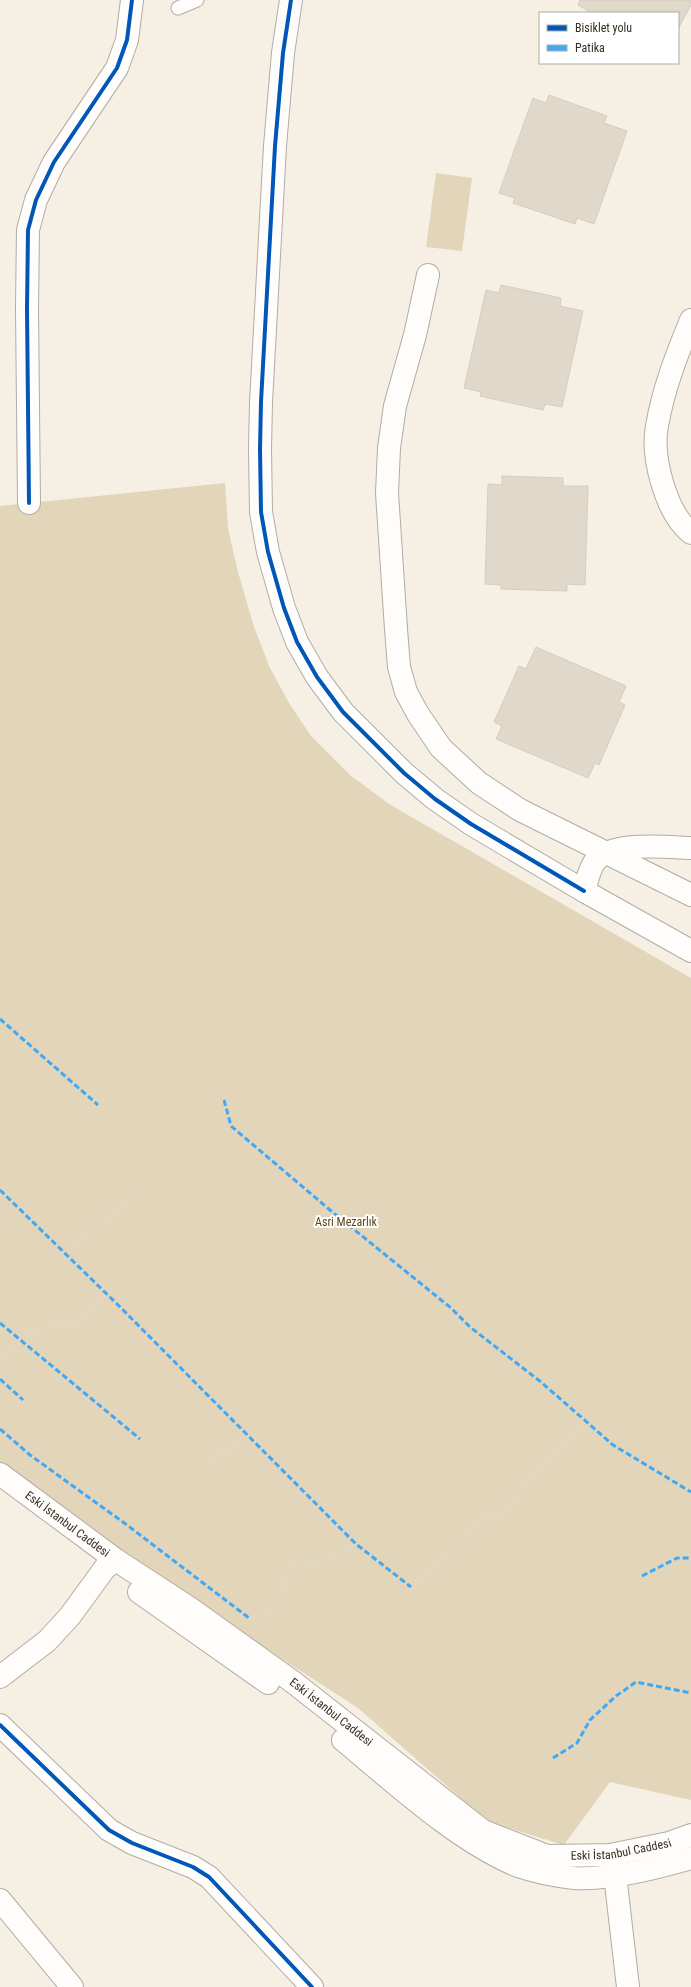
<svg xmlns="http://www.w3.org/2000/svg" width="691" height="1987" font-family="'Roboto Condensed',sans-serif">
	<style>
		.green { fill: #e3d5ba }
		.building { fill: #e0d9c9; stroke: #d3cdc2 }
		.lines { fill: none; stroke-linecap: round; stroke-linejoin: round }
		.lane-casing { stroke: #b2aca2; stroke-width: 15 }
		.street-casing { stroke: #b2aca2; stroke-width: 24 }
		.secondary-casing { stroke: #b2aca2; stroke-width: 24 }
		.path { stroke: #dfddda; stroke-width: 2.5; stroke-dasharray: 1 3; stroke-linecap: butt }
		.lane { stroke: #fefdfb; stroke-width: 13 }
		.street { stroke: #fefdfb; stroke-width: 22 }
		.secondary { stroke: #fefdfb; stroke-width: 22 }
		.quiet { stroke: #3fa9f5; stroke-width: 3; stroke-dasharray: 6 3; stroke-linecap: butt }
		.cycleway-casing { stroke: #fff; stroke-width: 6 }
		.cycleway { stroke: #0057b8; stroke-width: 4 }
		.labels { text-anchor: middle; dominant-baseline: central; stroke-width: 4; stroke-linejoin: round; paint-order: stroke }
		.park-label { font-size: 12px; fill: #5b4619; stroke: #fff }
		.street-label { font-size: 12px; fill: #352e21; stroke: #fff }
	</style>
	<rect width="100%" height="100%" fill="#f5efe4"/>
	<!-- green -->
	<path class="green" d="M436,173L472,178L462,251L426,247Z
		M225,483L228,529L238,572L254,627L270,668L289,703L311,736L350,775L389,804L691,978V1800L610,1782L564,1845L488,1822L358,1708L192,1601L0,1466V506Z"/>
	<!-- building -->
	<path class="building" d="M580,0H691V5L678,29V13H592L578,5Z
		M549,95L607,116L604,123L627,131L594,224L577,218L575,224L513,203L515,198L499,193L533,98L546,103Z
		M501,285L561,298L560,306L583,311L562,407L545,404L543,410L480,396L481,392L464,388L486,290L499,293Z
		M502,476L563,478V486H588L585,585L567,584V591L501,589V585L485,584L488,484L502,485Z
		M536,647L626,686L619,702L625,705L599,765L595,763L588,778L496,739L502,726L494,722L519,666L526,669Z"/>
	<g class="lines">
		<!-- lane casing -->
		<g class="lane-casing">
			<path id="lane" d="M178,8L197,0"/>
		</g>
		<!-- street casing -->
		<g class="street-casing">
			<path id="street" d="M428,275L415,335L395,406L389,448L387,493L396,629L399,667L406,692L418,714L441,748L479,783L520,810L691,895
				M691,320C677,354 663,390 657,426C651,457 666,513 691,533
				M29,503L27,309L28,230L36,200L54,162L117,68L127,40L132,0
				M0,1677L47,1641L70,1616L105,1568L116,1560
				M0,1725L109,1830L132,1843L193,1867L209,1877L312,1987
				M615,1875L628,1987"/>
		</g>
		<!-- secondary casing -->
		<g class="secondary-casing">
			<g id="secondary">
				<path d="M291,0L283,53L275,146L261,402L260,449L261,512L268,552L284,608L297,642L317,677L343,712L404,773L435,799L471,824L584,891"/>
				<path d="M691,848C666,847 614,841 596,860C589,868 587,882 584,891L691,951"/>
				<path id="s1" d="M0,1474L116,1560L191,1609L293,1682L483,1831L547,1856L610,1855L669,1843L691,1835"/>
				<path d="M139,1592L268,1683"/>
				<path d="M343,1740C394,1782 457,1841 518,1866C535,1872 556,1876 574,1878C610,1880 657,1868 691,1858"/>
				<path d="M0,1900L72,1987"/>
			</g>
		</g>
		<!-- path -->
		<path class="path" d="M0,1221L15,1204
			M66,1255L115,1211L143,1182
			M0,1365L21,1333L44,1330L55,1322L71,1326L107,1295
			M210,1460L219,1452L227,1453L244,1432
			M411,1587L457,1547L485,1513L498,1519L543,1464L585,1420
			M250,1618L263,1615L282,1592L288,1572L295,1561L323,1562L356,1544"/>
		<!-- lane -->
		<use href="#lane" class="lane"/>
		<!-- street -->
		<use href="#street" class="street"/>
		<!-- secondary -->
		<use href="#secondary" class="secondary"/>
		<!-- quiet -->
		<path class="quiet" d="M0,1019L98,1105
			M224,1100L231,1126L330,1210L451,1308L470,1327L541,1382L613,1445L691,1492
			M0,1190L116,1303L356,1544L411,1587
			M0,1323L140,1439
			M0,1379L23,1400
			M0,1429L30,1455L127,1525L249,1618
			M642,1576L677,1558H691
			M553,1758L577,1743L590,1720L616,1696L636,1682L691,1693"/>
		<!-- cycleway casing -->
		<g class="cycleway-casing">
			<path id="cycleway" d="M291,0L283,53L275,146L261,402L260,449L261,512L268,552L284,608L297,642L317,677L343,712L404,773L435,799L471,824L584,891
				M29,503L27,309L28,230L36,200L54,162L117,68L127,40L132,0
				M0,1725L109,1830L132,1843L193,1867L209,1877L312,1987"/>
		</g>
		<!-- cycleway -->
		<use href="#cycleway" class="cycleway"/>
	</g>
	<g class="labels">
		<!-- park labels -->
		<g class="park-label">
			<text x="346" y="1222">Asri Mezarlık</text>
		</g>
		<!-- street labels -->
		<g class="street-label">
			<text stroke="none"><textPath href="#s1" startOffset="84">Eski İstanbul Caddesi</textPath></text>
			<text stroke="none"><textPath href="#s1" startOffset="408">Eski İstanbul Caddesi</textPath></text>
			<text stroke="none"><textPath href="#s1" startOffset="744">Eski İstanbul Caddesi</textPath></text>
		</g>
	</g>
	<!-- legend -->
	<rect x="539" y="12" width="140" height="52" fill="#ffffff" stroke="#aeaba6"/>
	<rect x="547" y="25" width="20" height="6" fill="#0057b8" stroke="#aeaba6"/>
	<text x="575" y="32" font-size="12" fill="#352e21">Bisiklet yolu</text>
	<rect x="547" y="45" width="20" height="6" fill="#3fa9f5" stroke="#aeaba6"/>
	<text x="575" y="52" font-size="12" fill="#352e21">Patika</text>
</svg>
